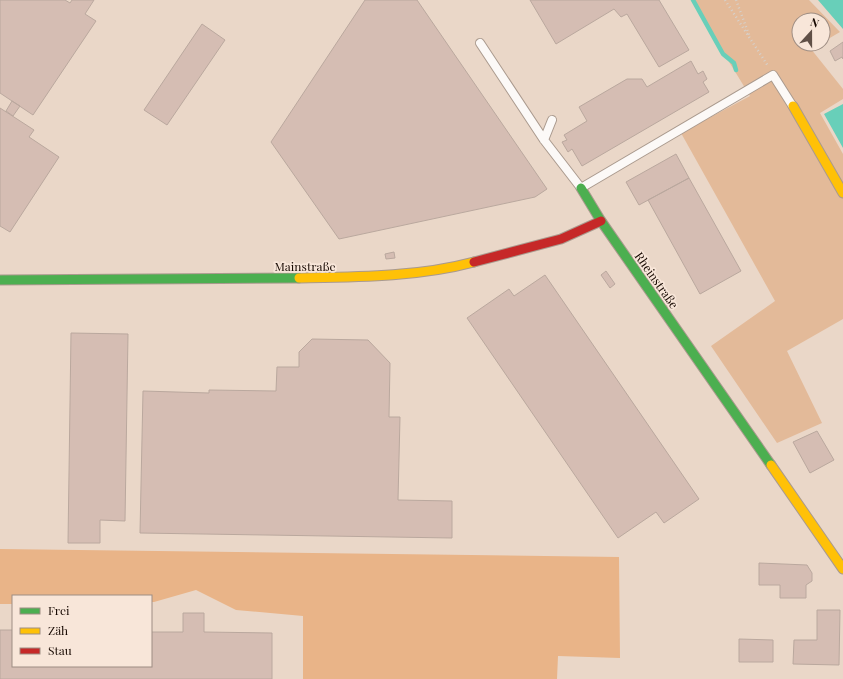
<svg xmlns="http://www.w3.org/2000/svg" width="843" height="679" font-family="'Playfair Display',serif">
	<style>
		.green { fill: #e3ba99 }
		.forest { fill: #e9b488 }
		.water { fill: #68cfb9 }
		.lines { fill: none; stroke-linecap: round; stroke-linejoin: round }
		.stream { stroke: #68cfb9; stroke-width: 4.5 }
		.building { fill: #d5bdb3; stroke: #baa89e }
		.lane-casing { stroke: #aa9a8e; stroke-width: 10 }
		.fast-casing { stroke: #aa9a8e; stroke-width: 11 }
		.slow-casing { stroke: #aa9a8e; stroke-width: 11 }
		.jam-casing { stroke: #aa9a8e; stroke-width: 11 }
		.path { stroke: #d6d1cc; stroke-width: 2.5; stroke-dasharray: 1 3; stroke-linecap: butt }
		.lane { stroke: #fcf9f7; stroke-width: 8 }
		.fast { stroke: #4caf50; stroke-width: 9 }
		.slow { stroke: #ffc107; stroke-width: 9 }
		.jam { stroke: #c62828; stroke-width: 9 }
		.labels { text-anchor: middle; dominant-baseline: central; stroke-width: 3.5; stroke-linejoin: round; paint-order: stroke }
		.street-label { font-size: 12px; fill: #160801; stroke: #f8e6d9 }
	</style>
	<rect width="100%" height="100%" fill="#ead7c8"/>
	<!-- green -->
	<path class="green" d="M691,0H809L840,32L823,42V20H799V44H819L811,49L843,89V99L820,113L843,154V319L787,351L822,423L777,443L711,346L775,301L681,133L750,96Z"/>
	<!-- forest -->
	<path class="forest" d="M0,549L619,557L620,658L558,656L557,679H303V616L236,610L196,590L154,602H151V596H13V604H0Z"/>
	<!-- water -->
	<path class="water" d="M818,0H843V29Z
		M843,104V148L824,114Z"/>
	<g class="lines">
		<!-- stream -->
		<path class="stream" d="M693,0L723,54L734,63L736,70"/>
	</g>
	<!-- building -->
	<path class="building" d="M0,0H65L70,3L72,0H94L85,14L96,21L33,115L0,93Z
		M365,0H417L547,189L535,197L339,239L271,142Z
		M530,0H659L689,50L659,67L627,14L621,17L614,9L556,44Z
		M202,24L225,40L167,125L144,110Z
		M843,42V59L842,57L835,61L830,51Z
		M691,61L698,74L703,71L707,79L703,82L709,92L582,166L572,149L568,152L562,142L567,140L564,135L587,121L579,107L627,79H642L647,87Z
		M12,101L20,106L13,116L6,111Z
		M0,108L34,130L29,137L59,157L10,232L0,226Z
		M676,154L689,178L639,205L626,182Z
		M689,178L741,271L700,294L648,200Z
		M394,252L395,258L386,259L385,254Z
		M606,271L615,284L610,288L601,275Z
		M545,275L699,499L664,523L656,512L618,538L467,318L509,289L514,296Z
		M71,333L128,334L125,521L100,520V543H68Z
		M312,339L368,340L390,363L389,417H400L398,500L452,501V538L140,533L143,391L209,393V390L276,391L277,367H299V352Z
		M817,431L834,460L810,473L793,442Z
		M759,563L807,565L812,573V581L806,585V598H780V585H759Z
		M817,610H840L839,665L793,664L794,640H817Z
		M183,613H204V632L272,633V679H0V630H13V666H151V632H183Z
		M739,639L773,640V662H739Z"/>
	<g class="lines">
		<!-- lane casing -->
		<g class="lane-casing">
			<path id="lane" d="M480,43L544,140L581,188L773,75L792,105
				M544,140L552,120"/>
		</g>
		<!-- fast casing -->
		<g class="fast-casing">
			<path id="fast" d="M581,188L601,221L771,465
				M0,280L299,278"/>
		</g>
		<!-- slow casing -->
		<g class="slow-casing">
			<path id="slow" d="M793,106L843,193
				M299,278C357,277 418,277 474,262
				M771,465L843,569"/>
		</g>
		<!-- jam casing -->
		<g class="jam-casing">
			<path id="jam" d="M474,262L561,239L601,221"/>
		</g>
		<!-- path -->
		<path class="path" d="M725,0L768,66
			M736,0L749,35"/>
		<!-- lane -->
		<use href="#lane" class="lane"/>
		<!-- fast -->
		<use href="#fast" class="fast"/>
		<!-- slow -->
		<use href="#slow" class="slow"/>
		<!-- jam -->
		<use href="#jam" class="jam"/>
	</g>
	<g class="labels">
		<!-- street labels -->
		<g class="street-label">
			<text x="305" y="266">Mainstraße</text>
			<text transform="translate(657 280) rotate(55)">Rheinstraße</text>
		</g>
	</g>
	<!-- legend -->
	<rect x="12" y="595" width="140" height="72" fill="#f8e6d9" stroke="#9e8d83"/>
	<rect x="20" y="608" width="20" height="6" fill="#4caf50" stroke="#9e8d83"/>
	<text x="48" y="615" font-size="12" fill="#160801">Frei</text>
	<rect x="20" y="628" width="20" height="6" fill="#ffc107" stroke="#9e8d83"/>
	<text x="48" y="635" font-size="12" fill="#160801">Zäh</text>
	<rect x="20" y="648" width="20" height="6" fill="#c62828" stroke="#9e8d83"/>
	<text x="48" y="655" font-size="12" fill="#160801">Stau</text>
	<!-- north arrow -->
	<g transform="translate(811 32) rotate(21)"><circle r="19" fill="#f8e6d9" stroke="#9e8d83"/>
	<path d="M0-3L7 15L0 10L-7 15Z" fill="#605047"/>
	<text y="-6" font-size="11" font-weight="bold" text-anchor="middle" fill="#160801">N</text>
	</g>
</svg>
